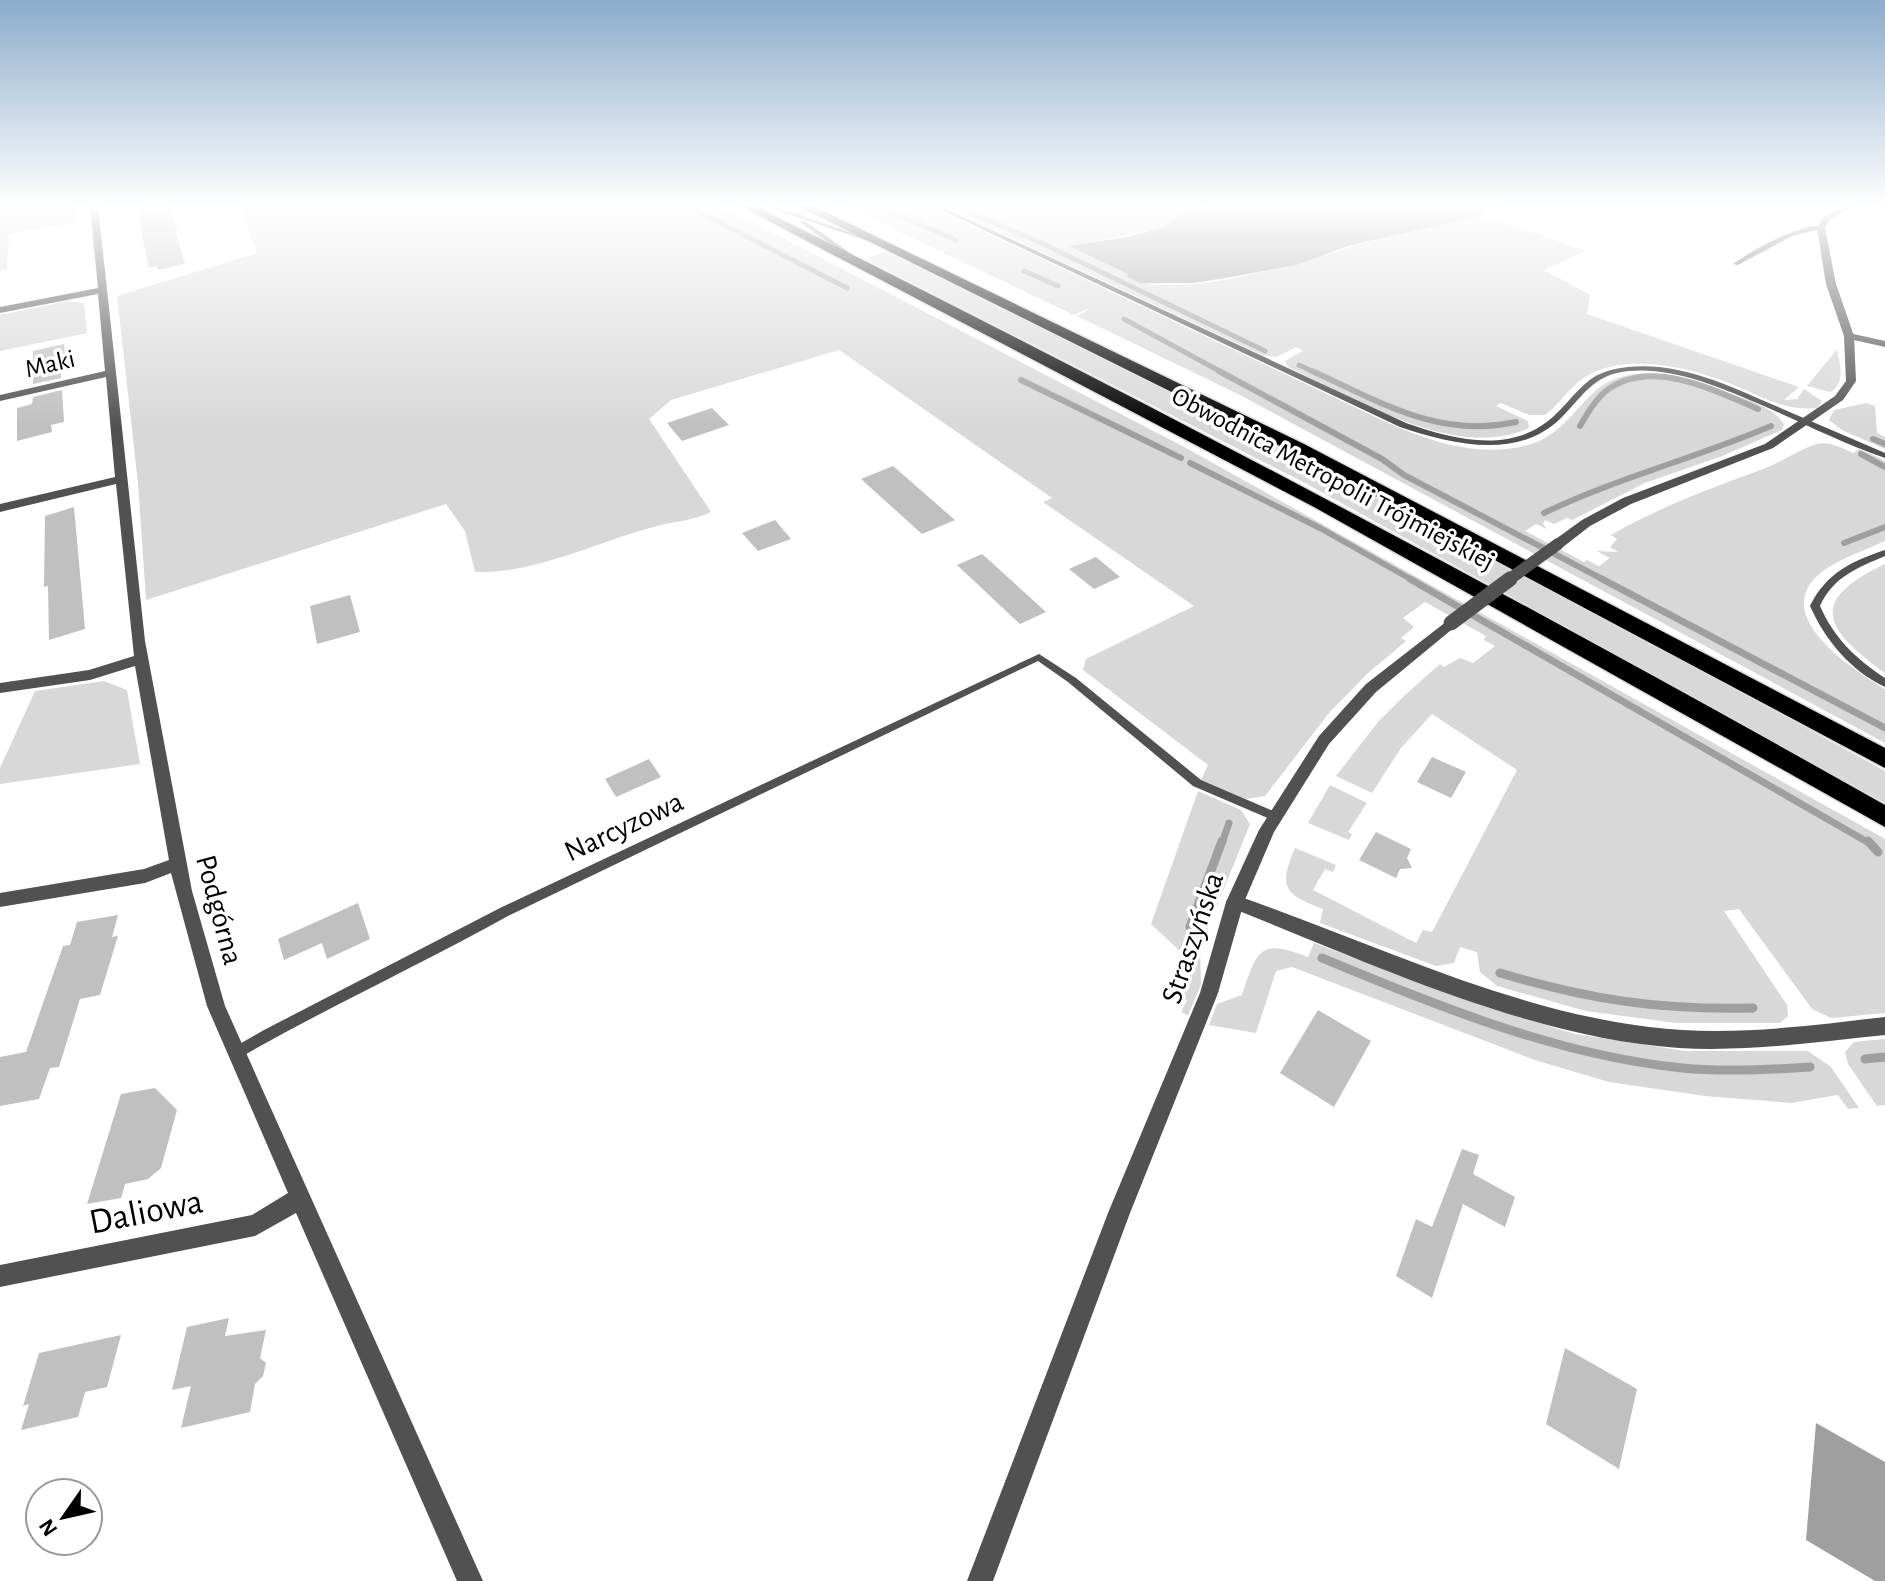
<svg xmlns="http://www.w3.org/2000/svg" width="1885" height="1581" font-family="'Alegreya Sans',sans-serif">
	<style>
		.green { fill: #d8d8d8 }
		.water { fill: #9f9f9f }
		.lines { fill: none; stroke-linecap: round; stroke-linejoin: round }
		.stream-far3 { stroke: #9f9f9f; stroke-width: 5 }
		.stream-far2 { stroke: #9f9f9f; stroke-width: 6 }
		.stream-far1 { stroke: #9f9f9f; stroke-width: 7 }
		.stream { stroke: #9f9f9f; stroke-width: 9 }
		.building { fill: #c0c0c0 }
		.motorway-casing { stroke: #dbdbdb; stroke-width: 3 }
		.service { fill: #515151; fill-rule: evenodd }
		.minor { fill: #515151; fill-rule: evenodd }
		.tertiary { fill: #515151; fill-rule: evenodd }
		.motorway { fill: #000; fill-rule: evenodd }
		.tertiary-bridge-far1 { stroke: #515151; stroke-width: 12 }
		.tertiary-bridge { stroke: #515151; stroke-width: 15 }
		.labels { text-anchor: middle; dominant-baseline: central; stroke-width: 7; stroke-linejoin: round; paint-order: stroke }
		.far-street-label { font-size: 26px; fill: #000; stroke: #fff }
		.street-label { font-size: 30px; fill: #000; stroke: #fff }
		.near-street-label { font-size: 36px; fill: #000; stroke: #fff }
	</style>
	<rect width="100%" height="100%" fill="#fff"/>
	<!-- green -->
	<path class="green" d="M0,206H76L78,222L9,234L7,269L0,271Z
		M240,206H717L758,225L1186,448L1885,839V1013L1831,1018L1812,1009L1739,909L1724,911L1787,1005L1788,1016L1780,1023H1676L1586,1011L1497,986L1480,972L1477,952L1460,947L1454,963L1436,966L1320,923L1323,909C1284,894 1278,888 1295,848L1336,865L1333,872L1325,869L1313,890L1416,943L1423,930L1432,932L1517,770L1432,714L1401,748L1372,793L1336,776L1378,722L1405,695L1440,664L1444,667L1460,658L1473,663L1495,646L1484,640L1486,636L1425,602L1403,618L1414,627L1401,638L1406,641L1367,674L1329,713L1265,796L1246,799L1201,780L1208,765L1083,670L1086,659L1194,606L1043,502L1052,498L839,350L671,400L649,419L711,512C693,521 676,521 657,526C598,541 537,574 475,572L465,531L446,504L146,600L138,483L117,296L257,253Z
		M845,206H930L1386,422C1430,442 1480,458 1528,445C1558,437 1572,413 1593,393C1628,359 1687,376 1726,392C1744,399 1773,406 1784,424L1782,430L1722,456L1645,483L1572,520L1567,518L1554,524L1545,520L1543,524L1547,529L1536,524L1525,531L1584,562L1587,560L1599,566L1610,558L1597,551L1618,552L1610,547L1617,539L1611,535C1661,506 1712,488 1766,468C1783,461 1800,449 1817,444C1829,441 1842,448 1853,453L1859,449L1882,459L1885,461V541C1862,552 1826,562 1810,584C1782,625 1857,672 1885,689V743L1240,395L1077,316L1092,307L1074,315Z
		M943,206H1204L1161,228L1072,246L1129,274L1127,277C1200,312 1390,225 1474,216C1490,215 1565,244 1586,251L1544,270L1590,295L1587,314L1799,387L1784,400L1797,399L1804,389L1822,401L1817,408C1785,412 1757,394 1729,383C1688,367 1631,353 1590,374C1571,384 1561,403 1545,415H1529L1501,403L1496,406L1528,421L1529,428C1457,462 1354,398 1288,367L1285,361L1303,351L1296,347L1277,357L1262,355Z
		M886,251C1224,415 1555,590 1885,771V803L1307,484L865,259Z
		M68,301L84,303L87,333L0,351V315Z
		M1837,349C1840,364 1846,383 1830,392L1807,386Z
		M1866,403L1875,406L1877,433L1885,437V449L1842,430L1829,420L1834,410Z
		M1885,564V673C1824,629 1807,601 1885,564Z
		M104,681L127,690L140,764L0,784V768L35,691Z
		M1330,785L1367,803L1348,832L1352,834L1349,840L1308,823Z
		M1198,791L1241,810L1250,824L1200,948L1201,985L1188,1015L1181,1012L1187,1000L1165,992L1182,953L1151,924Z
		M1314,943L1486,1007L1575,1034L1685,1051H1808L1831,1067L1859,1108L1848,1109L1838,1095L1791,1103L1705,1096L1609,1082L1535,1060L1292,967L1276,971L1256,1033L1209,1025L1217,1004L1242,995C1257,950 1259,938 1308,957Z
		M1885,1039V1105L1877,1106L1848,1064L1845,1052L1854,1042Z"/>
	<!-- water -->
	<path class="water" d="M1219,206H1515L1496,207L1478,216L1348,246L1296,265L1237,276L1194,283H1140L1127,277L1128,274L1069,246L1127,237L1161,228L1188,212Z
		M1816,1423L1885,1462V1581H1875L1806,1540Z"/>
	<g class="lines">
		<!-- stream-far3 -->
		<path class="stream-far3" d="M688,206L847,288
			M878,206L956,240
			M954,206L1037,241L1265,351
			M1024,271L1058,286
			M1124,319L1223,373
			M1299,365L1316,373"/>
		<!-- stream-far2 -->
		<path class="stream-far2" d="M1219,371L1382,459L1404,475L1606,581
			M1312,371C1381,402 1438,439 1516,422
			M1021,380L1181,458
			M1580,426C1587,414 1595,400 1606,391C1650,357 1714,390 1758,409
			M1873,439L1885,444
			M1861,454L1885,467
			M1190,463L1320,528L1414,581
			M1544,513C1617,478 1696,458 1771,426
			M1844,543L1885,527"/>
		<!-- stream-far1 -->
		<path class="stream-far1" d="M1410,579L1869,843
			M1602,579L1885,728
			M1222,843L1229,823"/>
		<!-- stream -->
		<path class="stream" d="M1868,841L1878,852
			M1190,927L1222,841
			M1322,958C1438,1006 1556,1055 1682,1068C1725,1072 1767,1070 1810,1067
			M1500,973C1592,1000 1657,1010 1753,1008
			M1865,1059L1885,1057"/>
	</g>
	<!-- building -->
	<path class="building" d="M144,206H168L178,229H175L185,264L158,270L156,266L149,268L137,211L146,210Z
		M64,344L66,369L61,370V378L33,384V351Z
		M62,390L64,422L51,425L52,432L17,441V408L32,404L33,397Z
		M712,408L729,425L682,441L667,423Z
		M893,466L955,520L922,534L861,479Z
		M74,507L85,629L49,640L48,586L44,587L45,516Z
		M775,520L791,539L758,551L742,533Z
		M982,554L990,561L1046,612L1020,624L957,565Z
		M1096,557L1120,577L1094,589L1069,569Z
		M350,595L360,632L317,644L310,606Z
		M1432,757L1466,772L1451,798L1417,782Z
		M649,759L661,777L616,797L605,779Z
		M1376,832L1411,849L1407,858L1412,868L1400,869L1396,878L1359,860Z
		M358,903L370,939L327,959L322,943L284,960L278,939Z
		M118,915L112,937L118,936L100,995L80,999L59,1067L50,1068L39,1099L0,1106V1057L26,1052L63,946L70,945L77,922Z
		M1318,1010L1371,1041L1334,1107L1280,1073Z
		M155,1088L177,1110L161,1168L148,1179L125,1184L121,1198L87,1204L121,1094Z
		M1462,1149L1479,1155L1473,1174L1515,1197L1505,1227L1463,1204L1432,1298L1396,1276L1416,1219L1432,1227Z
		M229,1318L225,1336L266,1330L260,1358L266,1363L263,1376L255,1384L250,1412L181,1428L191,1386L172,1390L187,1327Z
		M121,1335L107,1387L85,1392L78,1417L21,1430L29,1404L23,1406L39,1353Z
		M1565,1348L1637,1389L1619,1469L1546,1424Z"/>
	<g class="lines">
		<!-- motorway casing -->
		<g class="motorway-casing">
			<path id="motorway" d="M740,206H755C1137,396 1513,595 1885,805V827L1314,507Z
				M798,206H813L1304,444L1885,748V768L1292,452Z"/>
		</g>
		<!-- service -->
		<path class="service" d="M763,206C774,205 785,213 796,213C808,212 818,206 830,206L829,207L800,215L876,241L871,242Z
			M933,206H940L1406,423C1454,440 1513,455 1555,415C1581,390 1587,371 1628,367C1683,361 1736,389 1785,410C1818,424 1852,439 1885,453V458C1841,443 1799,421 1757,403C1717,386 1673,367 1628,371C1593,375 1584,395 1561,418C1517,461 1452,444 1400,427Z
			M801,221H805L854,256L849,257L801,223Z
			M1812,226H1821L1824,228L1792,236L1738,265L1733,264C1756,248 1784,233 1812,226Z
			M1885,550V556C1857,568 1833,577 1820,606C1834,638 1856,659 1885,678V687C1851,671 1825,640 1810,606C1826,573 1852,561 1885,550Z
			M1039,654L1076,678L1201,780L1278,813L1280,816L1278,819H1270L1193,786L1068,682L1038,661L508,916C420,965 328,1007 241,1057L236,1059L231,1057L229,1053L231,1049L264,1030L500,908Z"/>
		<!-- minor -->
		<path class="minor" d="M90,206H98L145,641L192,891L225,1006L483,1581H457L296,1213L255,1236L0,1287V1265L252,1215L288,1193L207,1006L171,873L145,883L0,907V893L144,869L169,860L135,666L90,680L0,693V683L89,670L134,656L116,484L0,512V504L115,477L106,377L0,401V395L105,371L98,294L0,313V307L98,288Z
			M1849,333L1885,341V347L1845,338V334Z
			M1235,895C1372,942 1504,1009 1649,1027C1728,1037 1807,1026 1885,1017V1035C1817,1042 1748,1052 1679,1048C1528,1038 1369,962 1229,907L1226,902L1229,897Z"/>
		<!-- tertiary -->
		<path class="tertiary" d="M1844,206H1853L1830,220L1825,228L1836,284L1854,336L1856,381L1843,400L1773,448L1631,504L1590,526L1563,547H1553V541L1582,520L1623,498L1765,444L1835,396L1846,381L1844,336L1826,284L1817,228L1824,216Z
			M1451,618L1456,620L1458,623L1456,626L1376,692L1329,744L1274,832L1244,902L1218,993L1130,1213L993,1581H967L1108,1213L1200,993L1226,902L1259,830L1319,736L1366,684Z"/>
		<!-- motorway -->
		<use href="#motorway" class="motorway"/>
		<!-- tertiary-bridge-far1 -->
		<path class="tertiary-bridge-far1" d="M1507,581L1558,544"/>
		<!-- tertiary-bridge -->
		<path class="tertiary-bridge" d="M1451,623L1510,579"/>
	</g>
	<!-- sky -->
	<linearGradient id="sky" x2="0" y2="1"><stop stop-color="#8baccb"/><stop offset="0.48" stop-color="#fff"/><stop offset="1" stop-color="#fff" stop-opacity="0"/></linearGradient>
	<rect width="1885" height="427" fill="url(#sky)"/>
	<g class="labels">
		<!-- far-street labels -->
		<g class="far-street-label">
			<text transform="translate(50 364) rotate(-13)">Maki</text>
			<text transform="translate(1333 479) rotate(28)">Obwodnica Metropolii Trójmiejskiej</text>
		</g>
		<!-- street labels -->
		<g class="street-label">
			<text transform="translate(624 827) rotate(-25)">Narcyzowa</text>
			<text transform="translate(219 910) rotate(75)">Podgórna</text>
			<text transform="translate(1193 938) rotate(-71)">Straszyńska</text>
		</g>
		<!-- near-street labels -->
		<g class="near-street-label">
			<text transform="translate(146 1212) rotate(-11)">Daliowa</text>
		</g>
	</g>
	<!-- north arrow -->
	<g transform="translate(64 1517) rotate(236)"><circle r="38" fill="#ffffff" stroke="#999999" stroke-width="2"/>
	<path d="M0-6L14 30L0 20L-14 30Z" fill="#000000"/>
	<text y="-12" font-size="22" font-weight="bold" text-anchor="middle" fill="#000000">N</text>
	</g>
</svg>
